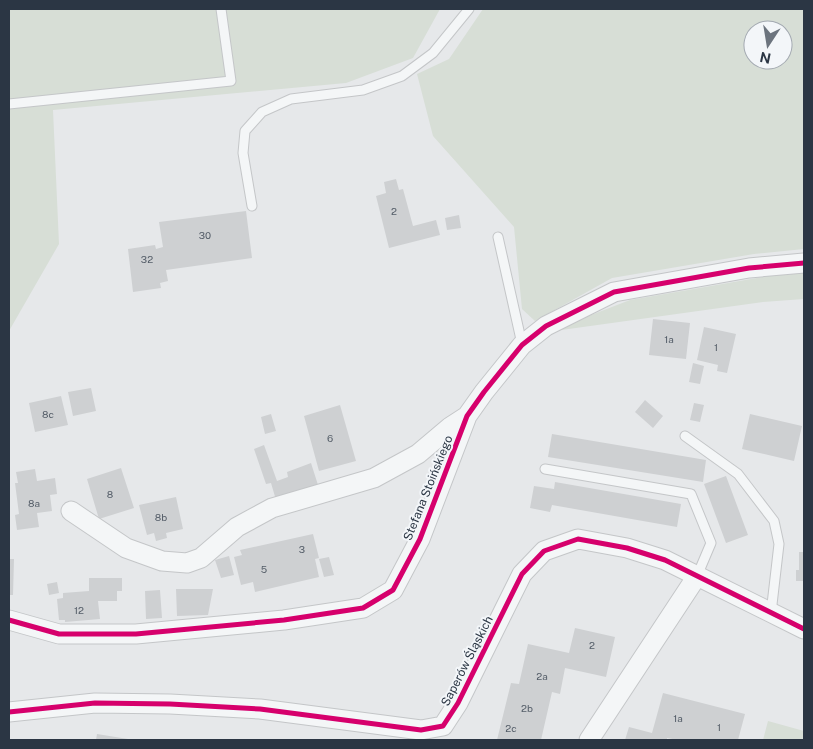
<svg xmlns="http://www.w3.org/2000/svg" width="813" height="749" font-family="'Public Sans',sans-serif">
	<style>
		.green { fill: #d7ded6; fill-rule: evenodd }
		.building { fill: #ced0d2 }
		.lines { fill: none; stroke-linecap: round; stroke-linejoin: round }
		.service-casing { stroke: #c4c6c8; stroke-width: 11 }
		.minor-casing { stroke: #c4c6c8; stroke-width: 21 }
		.service { stroke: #f4f6f7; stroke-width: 9 }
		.minor { stroke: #f4f6f7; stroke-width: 19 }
		.cycleway-casing { stroke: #f3f6f9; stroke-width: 8 }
		.cycleway { stroke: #d6006c; stroke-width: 5 }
		.labels { text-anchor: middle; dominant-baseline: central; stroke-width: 4; stroke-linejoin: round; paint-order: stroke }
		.number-label { font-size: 10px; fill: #545d68 }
		.street-label { font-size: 12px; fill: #2b3644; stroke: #f3f6f9 }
	</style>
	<rect width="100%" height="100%" fill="#e6e8ea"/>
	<!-- green -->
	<path class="green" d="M9,9H440L413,58L346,83L53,110L59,244L9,331Z
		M483,9H804V249L754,254L612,278L535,321L522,309L514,227L433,136L417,74L449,59ZM753,30H783V60H753Z
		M804,273V299L763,302L547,332L630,300L768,276Z
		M768,721L804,731V740H763Z"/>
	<!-- building -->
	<path class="building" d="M396,179L399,190L403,189L413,226L436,220L440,235L389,248L376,196L386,193L384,182Z
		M246,211L252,258L166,270L168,281L160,283L161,288L133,292L128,249L155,245L156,249L163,247L159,222Z
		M459,215L461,228L447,230L445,218Z
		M653,319L690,323L686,359L649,355Z
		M704,327L736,334L727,373L717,371L718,365L697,360Z
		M693,363L704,366L700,384L689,382Z
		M91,388L96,411L73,416L68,392Z
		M61,396L68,425L35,432L29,403Z
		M645,400L663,416L653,428L635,412Z
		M694,403L704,405L700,422L690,420Z
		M340,405L356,461L319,471L304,416Z
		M271,414L276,431L265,434L261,417Z
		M750,414L802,426L794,461L742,449Z
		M552,434L706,460L703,482L548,457Z
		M264,445L277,481L288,477L287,472L311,463L318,485L276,500L271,483L266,484L254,449Z
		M121,468L134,508L99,519L87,479Z
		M35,469L37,481L55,478L57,494L50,495L52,511L37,513L39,527L17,530L15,515L19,514L15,483H18L16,472Z
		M726,476L748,535L726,543L704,484Z
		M555,482L681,504L677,527L552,505L550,512L530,508L534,486L554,489Z
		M176,497L183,529L166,533L167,538L156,541L154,533L147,535L139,505Z
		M313,534L319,558L315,559L319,577L255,592L253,582L241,585L234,557L242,555L240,550Z
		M799,552H804V581H796V570H799Z
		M229,556L234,575L221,578L215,560Z
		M329,557L334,575L324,577L319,559Z
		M9,559H14L13,595H9Z
		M89,578H122V591H117V601H98L100,619L65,622V620H59L57,599L63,598V593L89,591Z
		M57,582L59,593L49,595L47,584Z
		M176,589H213L208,615L177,616Z
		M160,590L162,618L146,619L145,591Z
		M575,628L615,637L606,677L565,668L560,694L552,692L541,740H497L511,683L519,684L528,644L569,653Z
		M663,693L745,714L738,740H678L667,738V740H625L629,727L652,733Z
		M97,734L128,739V740H96Z"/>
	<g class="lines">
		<!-- service casing -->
		<g class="service-casing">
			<path id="service" d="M9,104L231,81L221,9
				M252,206L243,153L245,131L262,112L291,99L363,90L402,76L433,53L469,9
				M498,237L522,344
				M685,436L738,474L774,521L779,544L771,613
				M545,469L691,494L711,543L697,576"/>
		</g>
		<!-- minor casing -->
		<g class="minor-casing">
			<path id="minor" d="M71,511L126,548L162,561L187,563L201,558L237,527L272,508L374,478L418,454L450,427L467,416
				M9,620L59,634H136L284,620L363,608L393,590L420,539L467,416L484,392L522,345L546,326L614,292L749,268L804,263
				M9,712L95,703L170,704L260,709L421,730L443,726L458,703L522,574L544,551L578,539L627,548L665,560L804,629
				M589,740L697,576"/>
		</g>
		<!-- service -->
		<use href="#service" class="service"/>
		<!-- minor -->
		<use href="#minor" class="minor"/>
		<!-- cycleway casing -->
		<g class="cycleway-casing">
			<path id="cycleway" d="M9,620L59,634H136L284,620L363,608L393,590L420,539L467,416L484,392L522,345L546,326L614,292L749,268L804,263
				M9,712L95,703L170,704L260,709L421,730L443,726L458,703L522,574L544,551L578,539L627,548L665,560L804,629"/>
		</g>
		<!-- cycleway -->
		<use href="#cycleway" class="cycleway"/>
	</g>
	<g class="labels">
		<!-- number labels -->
		<g class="number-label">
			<text x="394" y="211">2</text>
			<text x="205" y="235">30</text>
			<text x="147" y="259">32</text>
			<text x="669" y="339">1a</text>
			<text x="716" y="347">1</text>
			<text x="48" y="414">8c</text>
			<text x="330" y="438">6</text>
			<text x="110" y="494">8</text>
			<text x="34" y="503">8a</text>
			<text x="161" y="517">8b</text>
			<text x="302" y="549">3</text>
			<text x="264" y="569">5</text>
			<text x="79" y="610">12</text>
			<text x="592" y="645">2</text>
			<text x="542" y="676">2a</text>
			<text x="527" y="708">2b</text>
			<text x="678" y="718">1a</text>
			<text x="719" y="727">1</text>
			<text x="511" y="728">2c</text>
		</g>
		<!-- street labels -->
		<g class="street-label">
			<text transform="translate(428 488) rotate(-68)">Stefana Stoińskiego</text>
			<text transform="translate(467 661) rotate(-63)">Saperów Śląskich</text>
		</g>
	</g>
	<!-- border -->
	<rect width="813" height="749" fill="none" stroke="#2b3644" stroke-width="20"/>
	<!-- north arrow -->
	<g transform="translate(768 45) rotate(192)"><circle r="24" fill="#f3f6f9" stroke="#a3a9b1"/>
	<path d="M0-4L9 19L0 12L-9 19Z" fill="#6c747e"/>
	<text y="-8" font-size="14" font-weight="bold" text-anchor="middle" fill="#2b3644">N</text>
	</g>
</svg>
